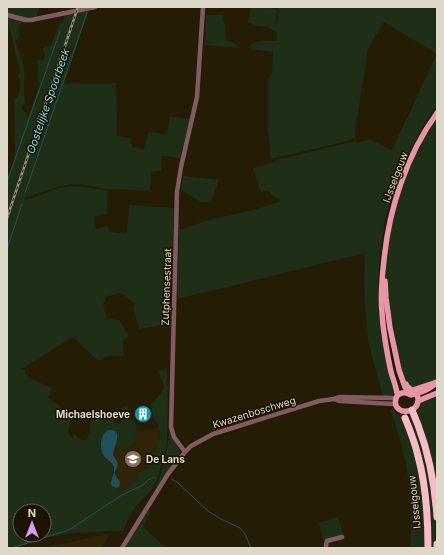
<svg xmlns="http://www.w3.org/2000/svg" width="444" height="555" font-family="Inter,sans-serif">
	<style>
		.built { fill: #2f2405 }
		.green { fill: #1f2e17; fill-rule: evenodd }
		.water { fill: #21515e }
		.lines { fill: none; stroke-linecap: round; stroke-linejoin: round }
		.stream { stroke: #21515e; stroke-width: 1 }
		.minor { stroke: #815a62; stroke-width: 4.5 }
		.major { stroke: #e696a8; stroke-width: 5.5 }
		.highway { stroke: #f7bcc8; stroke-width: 7 }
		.rail-casing { stroke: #968f7f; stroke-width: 2.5 }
		.rail { stroke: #1b1300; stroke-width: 1; stroke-dasharray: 3; stroke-linecap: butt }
		.labels { text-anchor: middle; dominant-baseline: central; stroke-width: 3; stroke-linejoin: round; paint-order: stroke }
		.street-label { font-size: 10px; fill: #ded8cb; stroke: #1b1300 }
		.poi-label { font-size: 10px; font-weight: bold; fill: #ded8cb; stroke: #1b1300; text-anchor: end }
		.water-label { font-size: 11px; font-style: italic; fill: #84d6ec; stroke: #1b1300 }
	</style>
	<rect width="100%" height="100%" fill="#251c06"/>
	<!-- built -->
	<path class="built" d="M159,427L160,439L158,445L148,466L144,471L141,472L136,473L137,476L136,481L119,494L116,488L119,486L115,474L114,458L113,455L116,444L138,430H153Z
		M109,534L102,548H39L50,546Z"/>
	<!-- green -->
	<path class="green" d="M7,7H39L37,17L29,18L7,13Z
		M251,7L277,9L275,23L277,24L279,7H437V104L421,130L405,161L396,183L385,220L381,245L378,275V305L381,333L395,390C393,397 389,396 383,397L368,341L365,306L364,280L365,253L177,299L179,230L209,220L253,210L280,202L279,199C273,197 272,196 269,190L261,192L253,168L273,163L276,160L356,141V143L370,140L392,150L437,54L384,22L372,41L368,50L356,124L355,138L339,143L271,159L268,129V81L272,73L273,52L249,49C253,38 266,41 276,41L277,33L268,27L257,26L248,22V21L249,20Z
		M89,9L64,84L116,83L117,136L130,138L132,147L145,149L148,132L167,134L170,116L190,119L180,158L162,156L161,171L151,172L150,191L108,189L79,184H71L60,186L25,198L24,200C36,198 48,191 60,188C76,184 92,188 108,191L107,214L94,216L95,229L108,226L109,232L127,234L129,205L174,208L169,324L139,329L133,309L135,303L121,293L105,297V302L103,303L107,318L119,320L129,336L123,340L124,357C118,355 111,355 105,357C103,358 102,360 99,360C94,359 78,341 73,337L23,368H22L21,370H25V374L28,377L51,388C52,392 50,394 48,397C53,402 69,412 70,417C73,426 63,430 73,438L75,434C78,438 82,441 87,439L90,431L91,416L93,413L99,408L103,418L113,417L115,423H120L125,418L121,407L127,405L132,417L130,419C138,423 138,431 135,439C134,442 133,445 129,447C127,448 125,449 123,449L121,447L116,444L118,437L104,455C121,471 109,471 112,486L116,488L119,494L136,481L137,476L135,473L144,471L148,466L158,445L160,439L159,427L153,416L151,405C155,399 162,394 164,387L158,371L159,370L167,369L168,408L167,439L165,453L163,459L157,479L152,489L135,508L129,517L123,531C99,531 75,532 52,536C36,539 23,548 7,548V181L13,164L15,152L14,98L16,99C20,94 22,84 18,77L20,71L7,17L22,20L19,27V38L16,41C18,50 23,59 24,68C25,80 23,92 25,103L21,107L25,113L28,117L39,86L37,60H44L45,54L43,52L44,46H50L52,43L60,22L63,21L65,14ZM20,511H44V535H20Z
		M206,15H223V22L225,24C226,29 225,34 226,38C228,44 235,41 240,48L205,45Z
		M437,117V379L431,383L413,388L407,384L397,357L386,297V253L393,213L408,171L422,143Z
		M183,176L219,180L211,202H201L181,190Z
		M437,395V493L416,412L419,402Z
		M390,409H393L396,413L403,417L417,458L423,499L425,548H410C412,520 411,493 406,465C403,446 396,427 390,409Z
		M412,415L429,471L435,517V548H430L420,454L409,416Z
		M170,429C172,437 180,446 179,454L154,491C164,471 167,451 170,429Z
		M150,508V514L143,527L166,548H125Z
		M338,517L344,536L324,542L319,523Z"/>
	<!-- water -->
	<path class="water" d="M108,430C125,429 114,446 113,455C115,458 117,461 118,464C118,468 114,471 115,474C117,480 122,479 119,487L116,488L112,486C109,480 115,475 114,468C113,463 108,460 104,456C99,448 100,435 108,430Z"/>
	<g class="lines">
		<!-- stream -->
		<path class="stream" d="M7,13L27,18
			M21,142L60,31
			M7,182L21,142L22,143
			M25,193L87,13
			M7,249L22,204
			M171,479L177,482L208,511L221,519L240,528L245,534L251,548
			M43,538L69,530L122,495L143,485L148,480L153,478
			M12,548L40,539"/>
		<!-- minor -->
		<path class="minor" d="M7,15L25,20H31L95,7
			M334,399L340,401L393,404
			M185,452L191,446L213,434L319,401L334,399L340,397L393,398
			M122,548L168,474L185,452L174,437L171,427L177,192L181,167L197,97L203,7
			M326,548V545L327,541L342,537"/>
		<!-- major -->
		<path class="major" d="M385,281L386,298L390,328L399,370L405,387L407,390
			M406,384C408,390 416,390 418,398C420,417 388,415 397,396C401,392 406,392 411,395C421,393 430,390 437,382
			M413,390L437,382
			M397,393C396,386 393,379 391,372C387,353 383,332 382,312C380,295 382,278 384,260C389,209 406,156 437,113
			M418,401L437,393"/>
		<!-- highway -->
		<path class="highway" d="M412,410C414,415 416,420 418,425C429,454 435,487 437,517
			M405,418C410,430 415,443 418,456C426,485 428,517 428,548
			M437,548V544"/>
		<!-- rail casing -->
		<g class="rail-casing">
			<path id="rail" d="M7,218L78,7"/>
		</g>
		<!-- rail -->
		<use href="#rail" class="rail"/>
	</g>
	<!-- icons -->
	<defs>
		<g id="building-disc" transform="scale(0.9)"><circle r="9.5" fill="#0f9aa8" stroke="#1b1300"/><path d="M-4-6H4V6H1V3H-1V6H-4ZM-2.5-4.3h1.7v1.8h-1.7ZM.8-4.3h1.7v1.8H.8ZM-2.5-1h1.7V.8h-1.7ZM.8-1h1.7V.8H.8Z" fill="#fff"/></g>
		<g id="school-disc" transform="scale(0.9)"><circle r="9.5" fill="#8d6e63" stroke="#1b1300"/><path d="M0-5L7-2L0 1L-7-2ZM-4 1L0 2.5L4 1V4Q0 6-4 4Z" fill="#fff"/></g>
	</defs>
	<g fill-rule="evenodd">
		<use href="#building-disc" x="143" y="414"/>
		<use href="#school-disc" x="133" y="459"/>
	</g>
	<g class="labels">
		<!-- street labels -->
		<g class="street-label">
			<text transform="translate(395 177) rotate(-69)">IJsselgouw</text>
			<text transform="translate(166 287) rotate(-88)">Zutphensestraat</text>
			<text transform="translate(254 412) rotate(-17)">Kwazenboschweg</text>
			<text transform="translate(414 502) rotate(-96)">IJsselgouw</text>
		</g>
		<!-- poi labels -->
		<g class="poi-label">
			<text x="130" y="414">Michaelshoeve</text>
			<text x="146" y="459" text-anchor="start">De Lans</text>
		</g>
		<!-- water labels -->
		<g class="water-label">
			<text transform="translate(48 101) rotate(-71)">Oostelijke Spoorbeek</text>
		</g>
	</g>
	<!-- border -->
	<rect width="444" height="555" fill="none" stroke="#ded8cb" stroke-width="16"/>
	<!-- north arrow -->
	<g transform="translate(32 523)"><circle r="19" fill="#1b1300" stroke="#696251"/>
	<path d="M0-3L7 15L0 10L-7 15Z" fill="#d89bf8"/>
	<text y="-6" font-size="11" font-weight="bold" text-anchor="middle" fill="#ded8cb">N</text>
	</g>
</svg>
